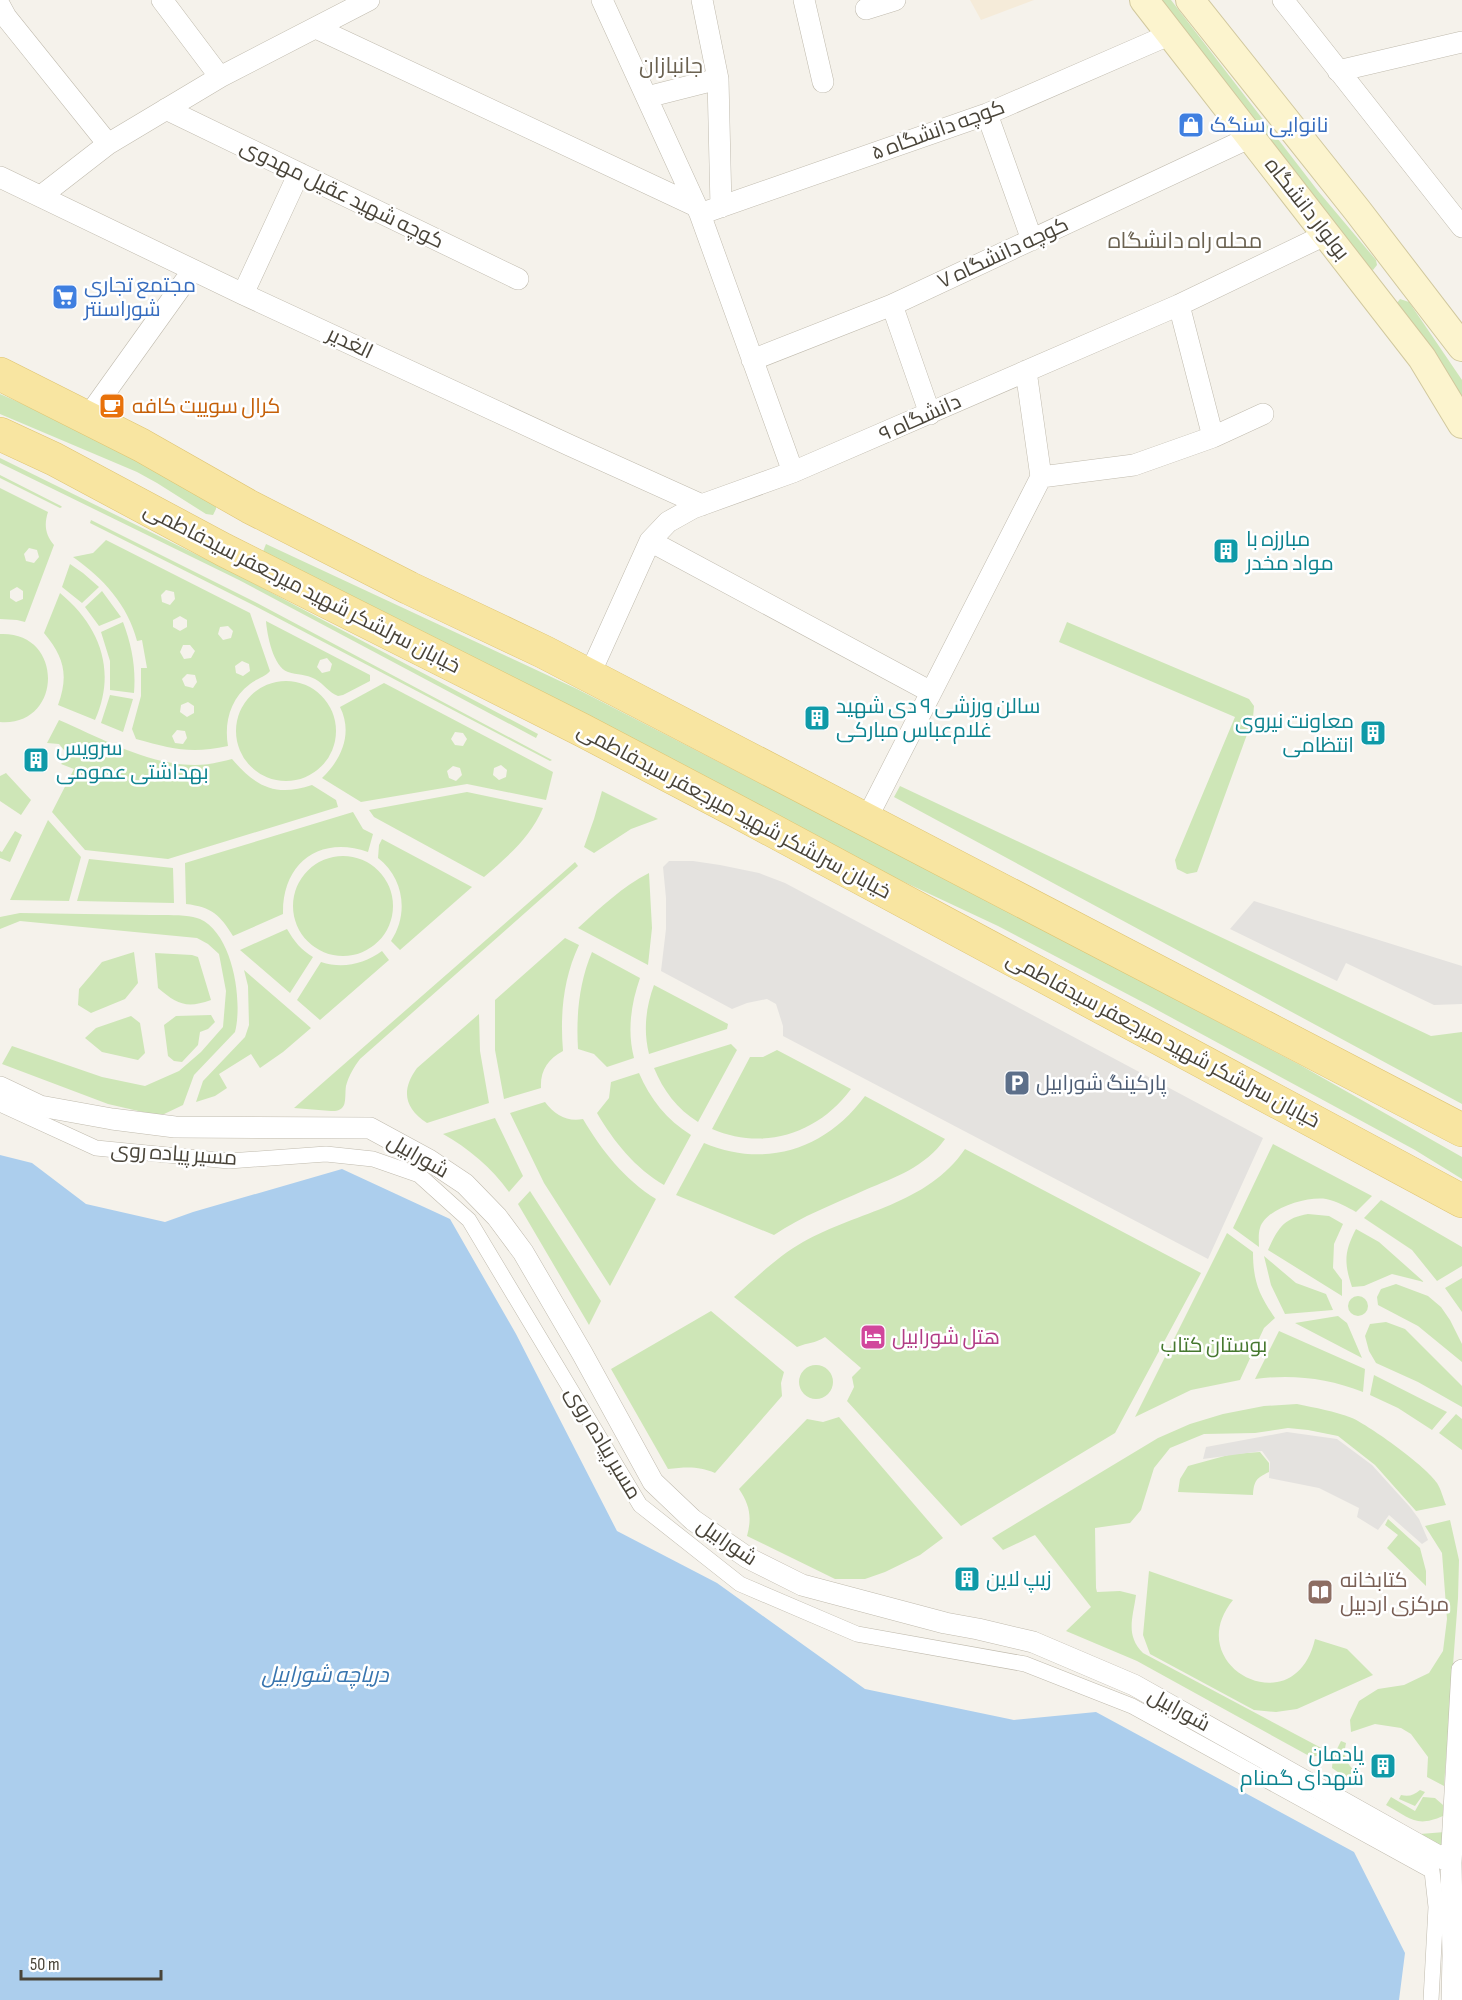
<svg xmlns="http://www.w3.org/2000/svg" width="1462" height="2000" font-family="'Sofia Sans Condensed',Cairo,sans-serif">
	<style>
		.commercial { fill: #f5ebd9 }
		.green { fill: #cee6b7; fill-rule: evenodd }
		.parking { fill: #e4e2df }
		.water { fill: #acceed }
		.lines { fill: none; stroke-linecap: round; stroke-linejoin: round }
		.pedestrian-casing { stroke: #c0bbae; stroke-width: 16 }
		.minor-casing { stroke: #c0bbae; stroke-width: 22 }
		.secondary-casing { stroke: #d1c89e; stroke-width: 30 }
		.primary-casing { stroke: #dec471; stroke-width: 34 }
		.pedestrian { stroke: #fff; stroke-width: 15 }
		.minor { stroke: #fff; stroke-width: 21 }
		.secondary { stroke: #fcf4ce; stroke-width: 28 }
		.primary { stroke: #f8e5a1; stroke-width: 33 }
		.labels { text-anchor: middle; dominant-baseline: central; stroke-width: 5; stroke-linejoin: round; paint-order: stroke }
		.shop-label { font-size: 21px; fill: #366cbe; stroke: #fff; text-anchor: start }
		.street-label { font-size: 21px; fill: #494439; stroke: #fff }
		.food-label { font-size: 21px; fill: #c56008; stroke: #fff; text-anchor: start }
		.culture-label { font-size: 21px; fill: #0d838f; stroke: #fff; text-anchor: start }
		.service-label { font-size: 21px; fill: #4e5e75; stroke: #fff; text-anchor: start }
		.hotel-label { font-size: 21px; fill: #b23c85; stroke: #fff; text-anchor: start }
		.park-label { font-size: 21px; fill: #46782f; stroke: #fff }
		.education-label { font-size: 21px; fill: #785e54; stroke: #fff; text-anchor: start }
		.neighbourhood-label { font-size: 22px; fill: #6b6251; stroke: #fff }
		.water-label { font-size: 22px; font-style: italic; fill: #3875af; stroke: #fff }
	</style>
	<rect width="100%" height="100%" fill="#f5f2eb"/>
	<!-- commercial -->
	<path class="commercial" d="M970,0H1034L981,20Z"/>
	<!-- green -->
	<path class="green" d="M1158,0H1171L1318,191L1376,260L1377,265L1373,270L1363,265Z
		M1400,299L1409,302L1462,380V402L1397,303Z
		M0,394L94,435L216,503V509L213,515L206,514L157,483L137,472L0,414Z
		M0,458L240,576L538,734L536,738L239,580L0,463Z
		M0,475L61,506L62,507L60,508L0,478Z
		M0,488L48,512C44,524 45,535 54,545L25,622L17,620L0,619ZM29,548L37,550L39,557L34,563L26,561L24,554ZM17,587L23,591V599L16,602L10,598V591Z
		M91,520L257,603L552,760L550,761L255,606L90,523Z
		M106,540L250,613L270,671C265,677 256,679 250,684C230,699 224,723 228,746C191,754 172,749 136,739L132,729L141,696V668H147L142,640L137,641C128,605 103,578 73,557L93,553ZM166,590L174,592L175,599L170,605L162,602L161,595ZM180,616L187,620V627L180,631L173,627V620ZM228,626L233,631L231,638L223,640L218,634L220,627ZM183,645H190L195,651L191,658L184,659L180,652ZM242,661L249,664L250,671L243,676L236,673L235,666ZM187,674L195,675L197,682L193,688L185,686L182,679ZM188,702L194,706V713L187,717L180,712L181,705ZM177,730L185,731L187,738L183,744L175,743L172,736Z
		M266,544L577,689L1002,908L1300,1065L1462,1157V1179L1415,1150L1150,1006L998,926L808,837L260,559Z
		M70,564L83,573L99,587L82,603L62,587Z
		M102,591L121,617L99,626L85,607Z
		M60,593C100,626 117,671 95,720L58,705C69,675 64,657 44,633Z
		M266,621L370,675V681L343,695L338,696C329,693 324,684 315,679C306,674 297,675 288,672C273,667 267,634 266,621ZM327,658L332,664L330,671L322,673L317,667L320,660Z
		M123,622C132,646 136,668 134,693L110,690V661L101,632Z
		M1067,622L1249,699L1254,706L1253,718L1197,872L1187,874L1177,869L1175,860L1235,717L1059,642Z
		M0,634C65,631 63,727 0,722Z
		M236 731a50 50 0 1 1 100 0a50 50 0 1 1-100 0Z
		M384,683L553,772L546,800L467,784L361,802L322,778C342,759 353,733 340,707ZM455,732L463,733L467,739L463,746L455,745L451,739ZM501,765L507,770L506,777L499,780L493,775L494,768ZM453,766L460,768L462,775L456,781L449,778L447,771Z
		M110,695L133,699L123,732L101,723Z
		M59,720C101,738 148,765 195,765C208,765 220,762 232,759C256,787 276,797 312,785L336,800L338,807L168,859L85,850L52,812L74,769L61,764L69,756L59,744L47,743Z
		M6,773L31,800L21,815L0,801V776Z
		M900,786L1431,1036L1462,1032V1104L894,797Z
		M602,791L658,819L631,829L594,853L584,847L594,819Z
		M467,792L543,808C530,838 508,856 484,877L374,817L369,810Z
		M353,812L363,829L373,834L368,852C320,835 282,863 283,914L233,936C220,915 212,907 186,904L185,863Z
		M48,820L81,857L69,901L10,900Z
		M15,831L22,835L10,862L0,858V851L2,852Z
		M382,839L472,887L400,950L391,941C409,914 404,878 378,858L379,845Z
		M293 906a50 50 0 1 1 100 0a50 50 0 1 1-100 0Z
		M89,859L173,868L174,903L77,901Z
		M575,862L578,866L360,1059C354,1067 349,1075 346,1086C345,1092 346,1100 344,1105C341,1111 336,1111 331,1111L294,1108Z
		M649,873L652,928L648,965L578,928C600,908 623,886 649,873Z
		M20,913C63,914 106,914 150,915C162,915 190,914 200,919C233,934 243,1001 235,1032L194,1075L183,1105L160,1116L108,1104L2,1064L12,1046L102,1077L145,1086L179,1071L201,1052L223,1027L226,991L219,954L208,944L197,938L20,921L0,929V917Z
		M287,929C294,941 301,950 313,957L290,993L240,950Z
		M565,938L579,945C563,979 560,1015 563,1051C548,1059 540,1071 541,1088L504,1099L495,1050V1000Z
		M382,951L389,960L320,1020L297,1000L321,962C343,969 364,964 382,951Z
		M134,952L138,983L125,999L91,1013L78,1005L79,989L102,962Z
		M592,952L640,978C631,1004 627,1031 634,1058L607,1067L594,1054L578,1049C576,1016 579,983 592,952Z
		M155,953L192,955L198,957L211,1000C186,1009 177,1004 158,988Z
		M244,970L311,1028L283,1052L260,1068L251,1054L219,1074L227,1088L215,1096L196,1102L203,1081L245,1037L249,1025L248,986Z
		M654,985L728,1024L727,1029L649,1054C643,1030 646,1007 654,985Z
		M479,1014L480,1051L489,1103L427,1123C404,1108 401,1090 417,1068Z
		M211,1015L215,1022L208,1029L200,1032L198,1045L182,1062L174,1061L168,1056L164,1025L176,1016Z
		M131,1016L140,1023L145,1053L138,1060L102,1052L85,1038L96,1028Z
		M731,1044L737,1050L698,1122C677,1109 663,1090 654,1068Z
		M777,1050L851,1089C818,1134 763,1151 712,1129L750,1057H763Z
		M639,1073C650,1099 667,1120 691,1135L664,1185C635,1168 614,1142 597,1113L609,1098L611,1082Z
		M865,1096L945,1139C925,1167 896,1177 865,1190C834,1204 802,1216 774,1235L676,1195L704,1143C766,1169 826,1149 865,1096Z
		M545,1102C555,1115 567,1122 583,1119C602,1151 624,1179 656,1199L610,1286L544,1183L510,1113Z
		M495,1118L523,1176L509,1192C492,1168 468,1148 443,1134Z
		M1273,1144L1372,1196L1356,1212C1347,1207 1337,1201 1326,1199C1308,1196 1266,1208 1260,1228C1258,1234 1259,1242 1259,1247L1233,1228Z
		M965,1149L1201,1273L1115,1433L961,1526L847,1401L854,1387L852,1377L861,1368L825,1337C814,1344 809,1342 797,1347L734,1297C756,1278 778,1256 803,1242C858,1211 927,1205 965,1149Z
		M530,1191L601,1301L589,1325L518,1204Z
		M1381,1200L1462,1247V1266L1437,1281L1412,1250L1364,1218Z
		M1308,1214L1329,1216L1343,1224L1334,1244L1333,1268L1342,1280V1296L1268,1250C1278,1228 1284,1218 1308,1214Z
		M1356,1229L1379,1242L1424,1282L1392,1274L1364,1286L1352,1287C1344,1263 1344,1252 1356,1229Z
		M1227,1233L1253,1252C1253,1281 1259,1295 1275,1318L1264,1328L1240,1380L1191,1390L1135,1417Z
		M1264,1256L1296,1283L1326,1294L1333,1310L1285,1314L1271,1285Z
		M1462,1278V1312L1445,1288Z
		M1396,1284L1428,1296L1441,1307L1450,1320L1462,1344V1362L1418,1326L1378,1305L1377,1297L1381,1289Z
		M1348 1306a10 10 0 1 1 20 0a10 10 0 1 1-20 0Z
		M711,1311L784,1372L781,1383L782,1396L715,1473C699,1466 686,1467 668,1469L611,1369Z
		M1338,1316L1347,1323L1362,1358L1295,1323Z
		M1386,1322L1405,1329L1462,1386V1407L1418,1382L1376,1363L1369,1351L1365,1336L1370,1324Z
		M1279,1331L1365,1369L1363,1392C1328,1378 1292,1374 1255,1379Z
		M799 1382a17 17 0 1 1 34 0a17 17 0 1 1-34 0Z
		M1374,1375L1447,1412L1432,1430L1398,1408L1370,1395Z
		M1297,1404C1316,1408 1334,1411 1352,1418C1370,1426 1427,1467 1437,1483C1441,1489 1443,1498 1446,1505L1416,1511L1375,1465L1338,1436L1308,1430L1288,1428L1255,1433L1204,1434L1170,1448L1154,1468L1141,1510L1130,1523L1095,1528L1096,1588L1097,1592L1120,1591L1136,1595C1133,1618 1125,1635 1143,1653L1327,1751L1320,1755L1311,1757L1137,1661L1066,1631L1091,1607L1035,1535L1003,1550L992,1538L1158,1438L1190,1424L1223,1414L1264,1406Z
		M1456,1414L1462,1419V1450L1439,1433Z
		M839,1417L943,1538L920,1555L885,1572L865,1579H835L747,1536C752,1518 750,1505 739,1489L807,1419L823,1422Z
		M1260,1452L1269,1463V1472C1256,1478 1254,1481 1253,1495L1178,1492L1180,1479L1188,1466L1232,1454Z
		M1388,1519L1420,1548L1426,1571V1586L1387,1548L1398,1535L1385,1525Z
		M1450,1520L1459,1560L1458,1598L1444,1786L1427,1777L1428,1757L1411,1734L1401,1728L1375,1724L1351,1732L1350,1720L1359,1701L1378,1689L1404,1685L1429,1673L1443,1651L1447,1619L1442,1553L1425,1526Z
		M1149,1571L1233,1600C1179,1666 1295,1727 1315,1639L1347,1649L1373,1675L1297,1709L1276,1712L1254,1710L1150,1654L1143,1635Z
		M1341,1741L1346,1743C1343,1757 1346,1763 1356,1772L1351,1781L1332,1768L1333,1757Z
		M1420,1790L1425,1792L1415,1806L1399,1799L1401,1795C1409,1797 1414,1795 1420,1790Z
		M1391,1797L1415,1811L1423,1797L1435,1798L1443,1805V1816C1416,1828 1410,1818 1386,1805Z
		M1445,1832L1444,1850L1420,1834Z"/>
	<!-- parking -->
	<path class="parking" d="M669,861H693L720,865L759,873L785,883L1263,1138L1208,1259L783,1036V1026L776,1004L767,999L747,1003L732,1009L661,971L666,929V898L663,867Z
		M1254,901L1462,966V1004L1434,1005L1346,963L1337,981L1230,929Z
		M1287,1432L1337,1439L1372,1465L1410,1507L1419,1519L1428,1540L1422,1544L1389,1515L1378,1530L1357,1517L1359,1508L1319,1488L1269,1478L1270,1462L1262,1451L1203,1459L1206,1447Z"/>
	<!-- water -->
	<path class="water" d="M0,1155L32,1163L86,1204L165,1222L193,1212L342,1169L450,1219L516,1334L617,1531L717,1583L865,1689L1014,1720L1096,1712L1354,1852L1405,1953L1399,2000H0Z"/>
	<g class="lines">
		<!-- pedestrian casing -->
		<g class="pedestrian-casing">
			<path id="pedestrian" d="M0,1104L96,1148L229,1161L326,1154L373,1159L419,1175L469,1220L640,1505L740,1584L857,1634L1025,1664L1132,1706L1432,1871L1436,1907L1431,2000"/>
		</g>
		<!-- minor casing -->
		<g class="minor-casing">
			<path id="minor" d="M162,0L220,77
				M602,0L700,214L793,472
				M702,0L718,79L721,207
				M804,0L823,82
				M1283,0L1462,227
				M0,6L6,17L108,144
				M866,9L895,0
				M316,28L696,206
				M1338,71L1462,42
				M647,97L718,79
				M166,109L518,279
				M987,114L1032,240
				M0,177L243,294L569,445L702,505
				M41,196L108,144L220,77L369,0
				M700,214L987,114L1171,34
				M243,294L299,173
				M892,305L930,414
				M1179,305L1213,437L1263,414
				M752,360L892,305L1251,137
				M87,418L193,270
				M1041,477L1134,465L1213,437
				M650,541L931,692
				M589,676L650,541L668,522L693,508L793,472L1179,305L1327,234
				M866,820L1041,477L1026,371
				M0,1087L40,1106L112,1119L175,1127L370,1128L429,1160L465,1184L497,1217L523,1252L582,1353L653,1482L693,1520L748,1558L802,1585L945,1623L978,1629L1033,1642L1134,1685L1451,1863
				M1452,2000L1453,1956L1451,1863L1462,1670"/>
		</g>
		<!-- secondary casing -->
		<g class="secondary-casing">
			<path id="secondary" d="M1144,0L1422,358L1462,424
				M1190,0L1357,210L1462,347"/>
		</g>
		<!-- primary casing -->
		<g class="primary-casing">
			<path id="primary" d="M0,374L141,445L250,507L409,588L544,652L1462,1130
				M0,434L54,459L224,550L582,730L740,813L1462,1201"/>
		</g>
		<!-- pedestrian -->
		<use href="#pedestrian" class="pedestrian"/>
		<!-- minor -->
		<use href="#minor" class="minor"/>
		<!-- secondary -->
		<use href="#secondary" class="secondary"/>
		<!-- primary -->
		<use href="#primary" class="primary"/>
	</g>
	<!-- icons -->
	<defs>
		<g id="shop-square" transform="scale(1.35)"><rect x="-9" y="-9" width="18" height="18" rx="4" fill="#3f7fe0" stroke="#fff"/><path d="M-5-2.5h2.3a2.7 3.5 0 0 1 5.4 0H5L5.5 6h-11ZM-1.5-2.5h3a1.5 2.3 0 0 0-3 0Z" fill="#fff"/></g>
		<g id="supermarket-square" transform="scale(1.35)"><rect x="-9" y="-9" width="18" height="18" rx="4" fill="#3f7fe0" stroke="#fff"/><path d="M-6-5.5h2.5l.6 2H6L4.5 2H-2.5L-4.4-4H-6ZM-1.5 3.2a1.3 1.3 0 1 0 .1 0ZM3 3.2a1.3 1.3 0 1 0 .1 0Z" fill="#fff"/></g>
		<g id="cafe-square" transform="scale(1.35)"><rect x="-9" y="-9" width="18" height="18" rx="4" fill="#e8710a" stroke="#fff"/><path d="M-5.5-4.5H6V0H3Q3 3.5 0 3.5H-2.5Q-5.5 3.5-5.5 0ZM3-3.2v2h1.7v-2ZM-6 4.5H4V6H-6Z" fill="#fff"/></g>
		<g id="building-square" transform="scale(1.35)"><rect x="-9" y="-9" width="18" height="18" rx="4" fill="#0f9aa8" stroke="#fff"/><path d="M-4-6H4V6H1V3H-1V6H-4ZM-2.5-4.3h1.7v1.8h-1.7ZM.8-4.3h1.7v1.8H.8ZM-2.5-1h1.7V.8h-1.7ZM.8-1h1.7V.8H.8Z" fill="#fff"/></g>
		<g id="parking-square" transform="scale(1.35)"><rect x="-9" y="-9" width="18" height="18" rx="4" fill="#5c6f8a" stroke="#fff"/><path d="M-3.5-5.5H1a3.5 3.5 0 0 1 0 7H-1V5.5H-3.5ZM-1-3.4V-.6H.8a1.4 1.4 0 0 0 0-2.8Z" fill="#fff"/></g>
		<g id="hotel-square" transform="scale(1.35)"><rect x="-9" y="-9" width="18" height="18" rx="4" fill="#d1479c" stroke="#fff"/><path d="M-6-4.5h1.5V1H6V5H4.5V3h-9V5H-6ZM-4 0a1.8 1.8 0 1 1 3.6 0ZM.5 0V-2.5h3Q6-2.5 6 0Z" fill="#fff"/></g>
		<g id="library-square" transform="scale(1.35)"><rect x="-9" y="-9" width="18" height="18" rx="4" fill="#8d6e63" stroke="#fff"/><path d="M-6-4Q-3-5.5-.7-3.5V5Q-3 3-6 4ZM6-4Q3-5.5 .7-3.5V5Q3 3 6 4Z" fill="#fff"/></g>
	</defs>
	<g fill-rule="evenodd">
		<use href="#shop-square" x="1191" y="125"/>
		<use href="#supermarket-square" x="65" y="297"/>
		<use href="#cafe-square" x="112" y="406"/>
		<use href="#building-square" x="1226" y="551"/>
		<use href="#building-square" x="817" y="718"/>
		<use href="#building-square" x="1373" y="733"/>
		<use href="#building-square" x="36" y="760"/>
		<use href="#parking-square" x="1017" y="1083"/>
		<use href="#hotel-square" x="873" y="1337"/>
		<use href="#building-square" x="967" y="1579"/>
		<use href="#library-square" x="1320" y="1592"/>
		<use href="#building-square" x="1383" y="1766"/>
	</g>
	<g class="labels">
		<!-- shop labels -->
		<g class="shop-label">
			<text x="1210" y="125">نانوایی سنگک</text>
			<text x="84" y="285">مجتمع تجاری<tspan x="84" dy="24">شوراسنتر</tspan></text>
		</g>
		<!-- street labels -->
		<g class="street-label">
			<text transform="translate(938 130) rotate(-20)">کوچه دانشگاه ۵</text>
			<text transform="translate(342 194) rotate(26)">کوچه شهید عقیل مهدوی</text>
			<text transform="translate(1307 209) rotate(52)">بولوار دانشگاه</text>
			<text transform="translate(1003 253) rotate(-25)">کوچه دانشگاه ۷</text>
			<text transform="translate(350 343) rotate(25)">الغدیر</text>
			<text transform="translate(920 418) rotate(-24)">دانشگاه ۹</text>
			<text transform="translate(302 588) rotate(27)">خیابان سرلشکر شهید میرجعفر سیدفاطمی</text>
			<text transform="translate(734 811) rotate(28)">خیابان سرلشکر شهید میرجعفر سیدفاطمی</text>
			<text transform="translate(1163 1040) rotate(28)">خیابان سرلشکر شهید میرجعفر سیدفاطمی</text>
			<text transform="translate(174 1154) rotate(4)">مسیر پیاده روی</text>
			<text transform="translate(418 1156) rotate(30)">شورابیل</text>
			<text transform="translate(603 1443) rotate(59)">مسیر پیاده روی</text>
			<text transform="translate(727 1542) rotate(34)">شورابیل</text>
			<text transform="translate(1179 1710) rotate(29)">شورابیل</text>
		</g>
		<!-- food labels -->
		<g class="food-label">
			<text x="132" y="406">کرال سوییت کافه</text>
		</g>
		<!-- culture labels -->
		<g class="culture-label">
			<text x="1246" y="539">مبارزه با<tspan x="1246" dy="24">مواد مخدر</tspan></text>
			<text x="836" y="706">سالن ورزشی ۹ دی شهید<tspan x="836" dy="24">غلام‌عباس مبارکی</tspan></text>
			<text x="1354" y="721" text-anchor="end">معاونت نیروی<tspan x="1354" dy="24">انتظامی</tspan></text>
			<text x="56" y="748">سرویس<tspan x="56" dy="24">بهداشتی عمومی</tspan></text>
			<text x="986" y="1579">زیپ لاین</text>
			<text x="1364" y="1754" text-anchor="end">یادمان<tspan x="1364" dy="24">شهدای گمنام</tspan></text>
		</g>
		<!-- service labels -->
		<g class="service-label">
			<text x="1036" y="1083">پارکینگ شورابیل</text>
		</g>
		<!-- hotel labels -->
		<g class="hotel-label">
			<text x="892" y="1337">هتل شورابیل</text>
		</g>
		<!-- park labels -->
		<g class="park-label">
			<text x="1214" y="1345">بوستان کتاب</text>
		</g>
		<!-- education labels -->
		<g class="education-label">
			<text x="1340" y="1580">کتابخانه<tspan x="1340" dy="24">مرکزی اردبیل</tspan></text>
		</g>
		<!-- neighbourhood labels -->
		<g class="neighbourhood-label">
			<text x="671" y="66">جانبازان</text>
			<text x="1185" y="241">محله راه دانشگاه</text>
		</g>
		<!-- water labels -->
		<g class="water-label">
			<text x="325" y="1675">دریاچه شورابیل</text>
		</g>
	</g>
	<!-- scale -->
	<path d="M21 1970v9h140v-9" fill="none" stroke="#494439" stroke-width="3"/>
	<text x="30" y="1970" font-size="18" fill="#494439" stroke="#ffffff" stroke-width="4.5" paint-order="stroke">50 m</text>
</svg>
